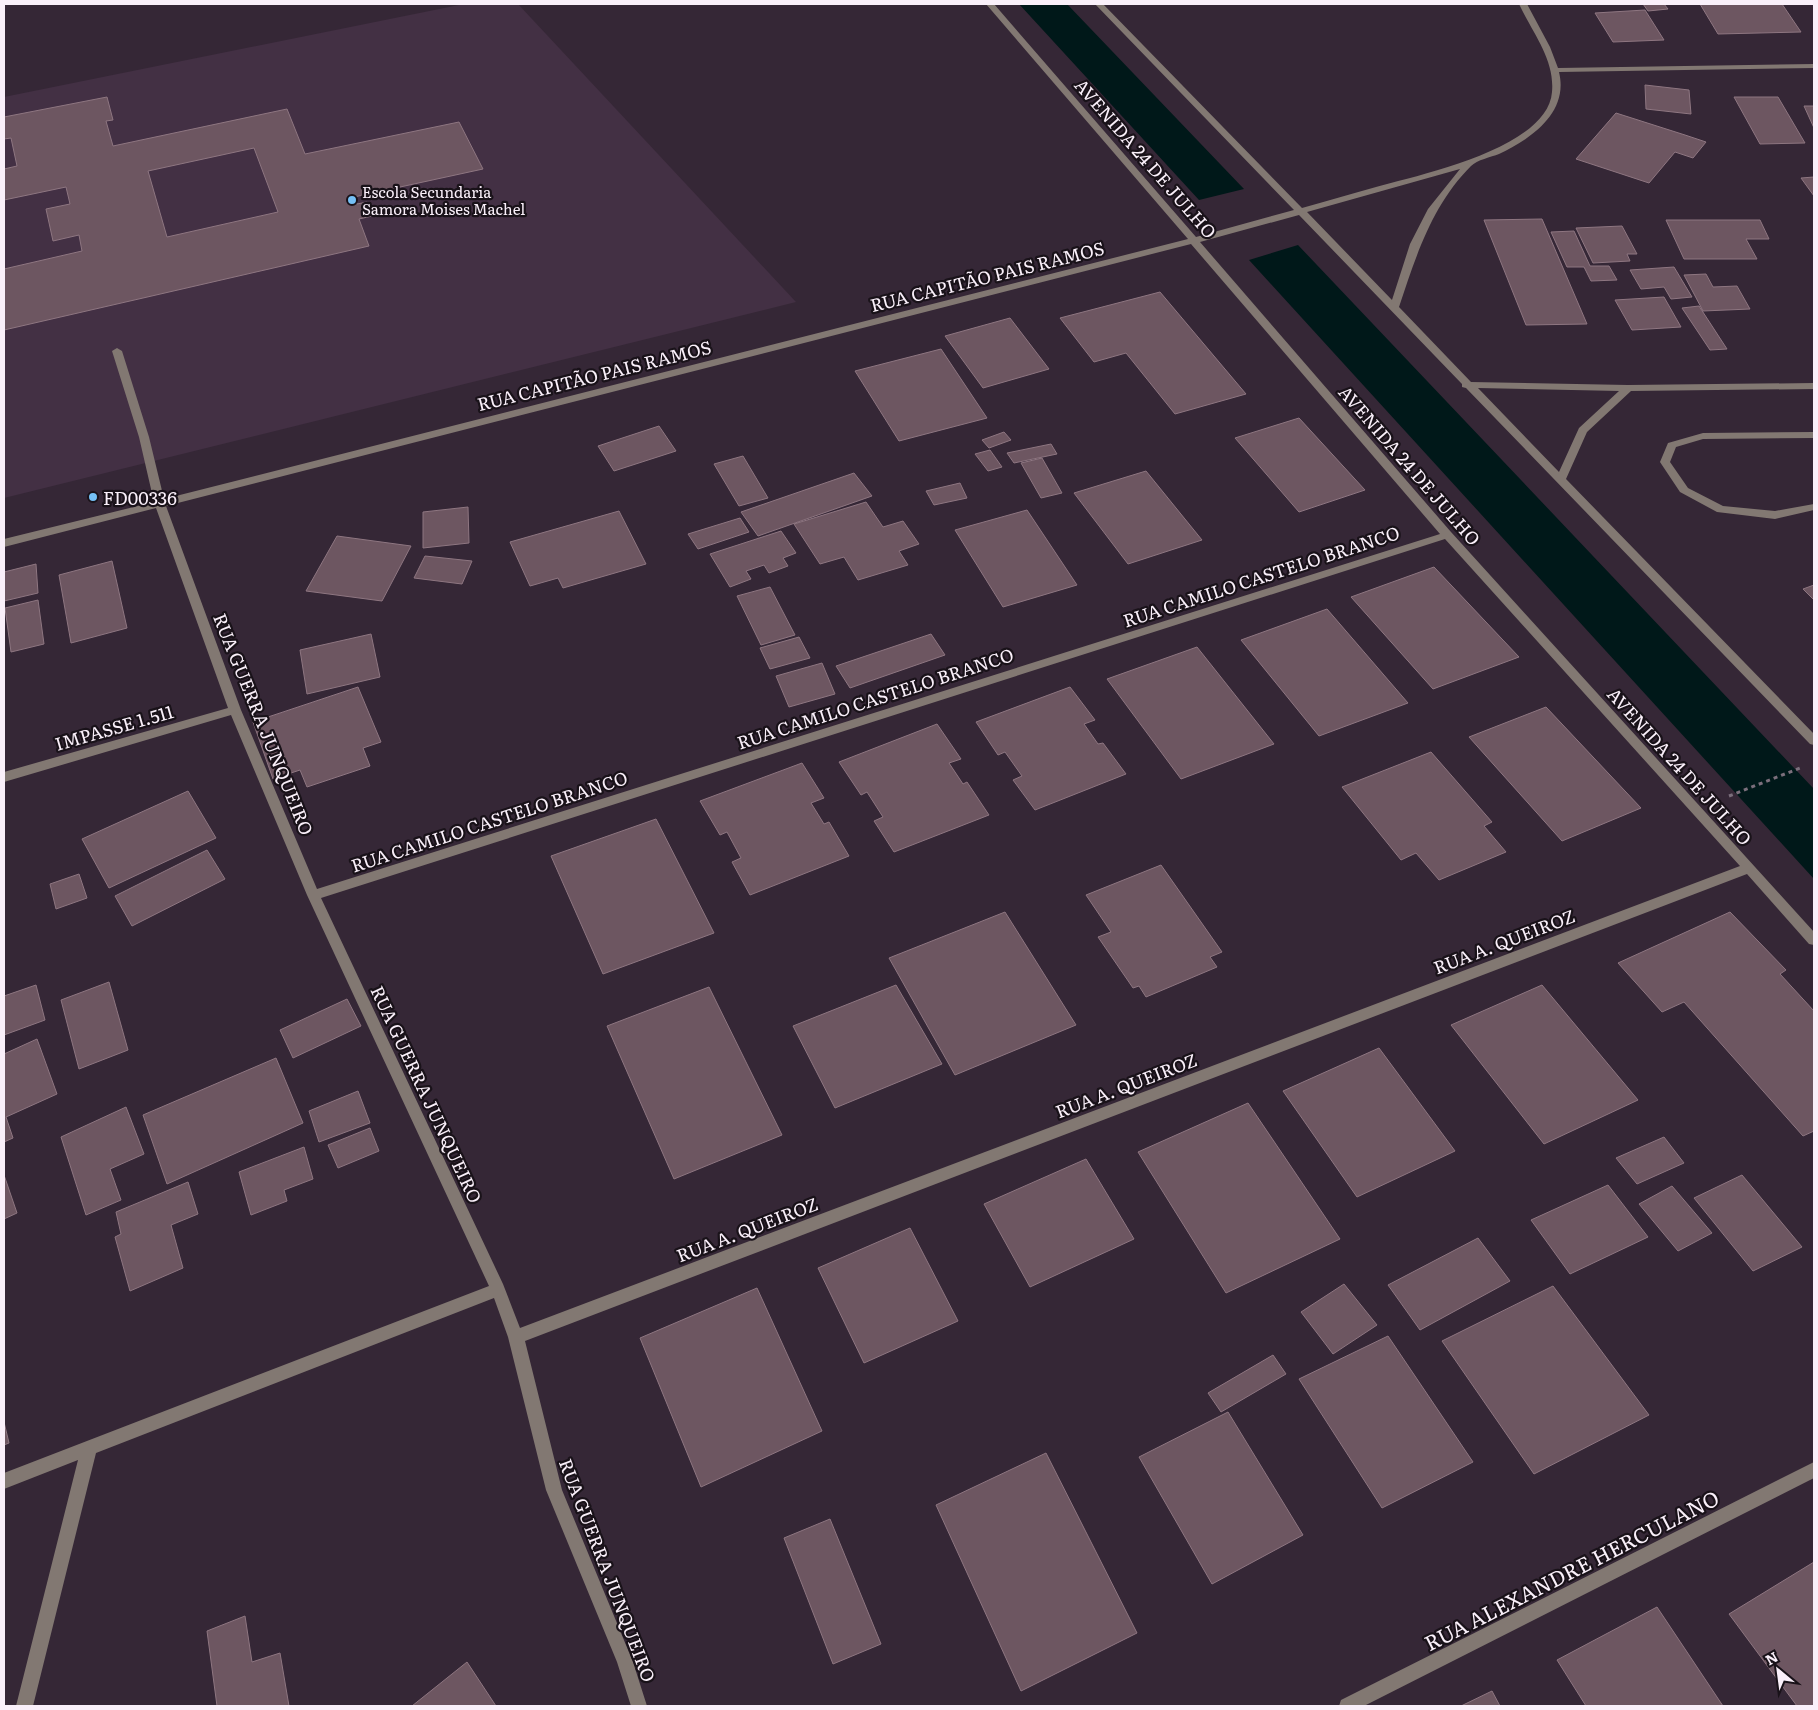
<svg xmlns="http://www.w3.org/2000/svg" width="1818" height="1710" font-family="Literata,serif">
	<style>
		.built { fill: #433044 }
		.water { fill: #001819 }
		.building { fill: #6d5661; stroke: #8e7681; fill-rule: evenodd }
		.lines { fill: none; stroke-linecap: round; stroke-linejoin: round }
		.path { stroke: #7b6f7c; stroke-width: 3; stroke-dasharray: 4 4; stroke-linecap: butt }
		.minor { fill: #827872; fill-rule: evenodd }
		.poi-dot { fill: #75c0f6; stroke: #191219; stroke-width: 2 }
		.labels { text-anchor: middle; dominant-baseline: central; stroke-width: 4.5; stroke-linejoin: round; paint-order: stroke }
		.far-poi-label { font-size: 15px; fill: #faf0fa; stroke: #191219; text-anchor: start }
		.street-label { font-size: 18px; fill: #faf0fa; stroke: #191219 }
		.poi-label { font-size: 18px; fill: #faf0fa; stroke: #191219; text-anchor: start }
		.near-street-label { font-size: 21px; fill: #faf0fa; stroke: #191219 }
	</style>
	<rect width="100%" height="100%" fill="#352736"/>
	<!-- built -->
	<path class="built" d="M464,4H518L796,302L4,498V97Z"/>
	<!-- water -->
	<path class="water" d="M1019,4H1067L1244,189L1199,200Z
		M1298,245L1814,789V879L1249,260Z"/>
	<!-- building -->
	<path class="building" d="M1643,4H1664L1668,9L1648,11Z
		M1700,4H1782L1801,32L1718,34Z
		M1645,10L1664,40L1613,42L1595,13Z
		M1645,85L1689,90L1691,114L1646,109Z
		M107,97L113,120L106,121L113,146L287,109L305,154L459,122L483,169L354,197L357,204L367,202L372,216L359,219L369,246L4,330V269L82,251L79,235L53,241L46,209L70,204L66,187L4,200V169L17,166L11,138L4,139V117ZM254,148L278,212L167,237L148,171Z
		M1734,97H1778L1805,143L1760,144Z
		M1804,106H1814V128Z
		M1616,113L1685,135L1706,142L1693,158L1675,152L1649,183L1576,159Z
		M1814,177V196L1801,178Z
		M1542,219L1587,324L1526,325L1484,220Z
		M1666,220H1760L1769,239H1746L1757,259H1684Z
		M1622,226L1637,254H1627L1630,261L1593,263L1576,228Z
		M1574,231L1590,266H1609L1617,280L1591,281L1584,267H1567L1551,232Z
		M1674,267L1692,297L1671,299L1664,287L1641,289L1630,270Z
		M1706,274L1713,287L1737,286L1750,309L1703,311L1684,275Z
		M1160,292L1246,394L1175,414L1126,353L1094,362L1060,318Z
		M1664,297L1681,327L1632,330L1615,300Z
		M1699,306L1727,349L1710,350L1682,308Z
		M1010,318L1049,369L983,388L945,336Z
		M941,349L987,418L899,441L855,371Z
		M1299,418L1365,490L1299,512L1235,438Z
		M659,426L676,451L614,471L598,446Z
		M1004,432L1011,440L989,448L982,440Z
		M1051,444L1057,454L1014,463L1007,453Z
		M990,450L1002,467L988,471L975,454Z
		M743,456L768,498L739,506L714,464Z
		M1042,458L1062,493L1041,498L1021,463Z
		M1146,471L1202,540L1128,564L1074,493Z
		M854,473L872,496L758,536L741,512Z
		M960,483L967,498L934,505L926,491Z
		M866,502L883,527L903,521L919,544L899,551L908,565L858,580L844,557L820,564L794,524Z
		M468,507L469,543L423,548V512Z
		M1027,510L1077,585L1003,607L955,530Z
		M619,511L646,564L563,588L558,578L530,586L510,542Z
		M740,518L749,532L698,549L688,534Z
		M781,531L796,553L783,558L788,566L769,573L764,565L746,571L751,579L730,587L710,554Z
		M337,536L411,546L382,601L306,591Z
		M425,556L472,561L462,584L414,578Z
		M112,561L127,628L71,643L59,575Z
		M36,564L38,593L4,601V572Z
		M1434,567L1519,657L1433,689L1351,597Z
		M1814,585V600L1803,589Z
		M770,587L795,635L761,645L737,596Z
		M38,600L44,644L11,652L5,608Z
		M1327,609L1408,703L1319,736L1241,640Z
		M371,634L380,677L307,694L300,650Z
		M931,634L945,655L850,688L836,666Z
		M799,637L810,658L770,669L760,648Z
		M1197,647L1274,744L1181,779L1107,679Z
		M822,663L835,694L789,707L776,676Z
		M358,687L381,742L363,748L370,766L307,787L300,770L273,779L253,722Z
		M1070,687L1095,720L1084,724L1098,744L1103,743L1126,774L1035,810L1013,780L1022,776L1005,752L998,755L976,722Z
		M1546,707L1641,808L1562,841L1469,737Z
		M937,724L961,759L949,763L963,784L967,782L989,815L894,852L874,821L883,817L867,792L861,795L839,762Z
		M1431,752L1492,822L1484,826L1506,852L1439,880L1416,853L1401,860L1342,787Z
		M802,763L824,798L811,803L824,824L829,822L849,856L750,895L732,862L741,858L727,832L720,835L700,801Z
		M188,791L216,838L109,888L82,839Z
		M656,819L714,933L603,974L551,856Z
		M207,850L225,879L132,926L115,896Z
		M1161,865L1222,952L1210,957L1217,967L1146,997L1139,986L1133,988L1098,937L1111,932L1086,895Z
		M79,874L87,898L56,909L50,884Z
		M1005,912L1076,1025L955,1075L889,958Z
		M1730,912L1786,970L1780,974L1814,1011V1131L1803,1136L1684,1002L1662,1012L1618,963Z
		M109,982L128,1050L79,1069L61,1000Z
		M36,985L45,1020L4,1035V996Z
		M896,985L942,1064L835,1108L793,1026Z
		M1542,985L1638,1100L1544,1144L1451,1025Z
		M709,987L782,1135L674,1179L607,1026Z
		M347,999L361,1026L293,1058L280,1030Z
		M37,1039L57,1094L6,1117L13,1138L4,1142V1054Z
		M1379,1048L1455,1151L1357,1197L1283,1091Z
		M276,1058L303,1123L167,1184L143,1115Z
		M358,1091L370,1123L319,1142L309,1111Z
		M1248,1103L1340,1239L1226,1293L1138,1152Z
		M126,1107L144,1154L110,1169L121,1200L86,1215L61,1137Z
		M370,1128L379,1151L338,1168L328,1145Z
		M1664,1137L1684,1163L1637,1184L1616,1158Z
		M304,1147L313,1179L284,1190L287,1201L251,1215L239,1172Z
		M1086,1159L1134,1239L1030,1287L984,1204Z
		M4,1175L17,1213L4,1219Z
		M1742,1175L1802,1247L1753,1271L1694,1198Z
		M188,1182L198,1214L171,1225L183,1268L130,1291L115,1237L121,1234L116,1212Z
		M1608,1185L1648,1237L1570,1274L1531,1220Z
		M1672,1186L1712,1233L1678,1251L1639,1204Z
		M910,1228L958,1321L864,1363L818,1268Z
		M1478,1238L1510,1281L1420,1330L1388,1285Z
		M1344,1284L1377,1325L1333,1354L1301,1312Z
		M1553,1286L1649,1415L1534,1474L1442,1341Z
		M757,1288L822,1431L701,1487L640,1338Z
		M1388,1336L1473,1462L1382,1508L1299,1379Z
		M1273,1355L1286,1374L1221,1412L1208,1393Z
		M1228,1412L1303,1535L1212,1584L1139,1457Z
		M4,1422L9,1443L4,1445Z
		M1046,1453L1137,1633L1021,1691L936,1505Z
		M830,1519L881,1644L833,1664L784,1538Z
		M1814,1562V1706H1797L1729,1614Z
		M1657,1607L1723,1706H1586L1557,1660Z
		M245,1616L252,1662L280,1653L289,1706H217L207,1631Z
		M467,1662L496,1706H412Z
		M1492,1691L1500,1706H1461Z"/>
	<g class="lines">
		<!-- path -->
		<path class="path" d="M1729,796L1800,768"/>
		<!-- minor -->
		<path class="minor" d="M986,4H994L1196,237L1294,210L1095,4H1103L1302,208C1327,201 1351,194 1376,187C1420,175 1548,148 1552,92C1555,59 1532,32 1519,4H1527L1550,47L1558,68L1814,64V68L1559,72C1569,113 1531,139 1499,154C1491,157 1477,160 1471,166C1432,205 1416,256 1399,307L1471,382L1628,385L1814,383V389L1631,391L1587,432L1566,479L1814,734V745L1810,744L1466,388L1462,387V384L1299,215L1200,242L1451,532L1814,932V945L1809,944L1747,874L525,1341L562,1490L633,1662L647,1706H631L617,1662L546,1490L508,1337L494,1298L96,1453L33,1706H16L78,1460L4,1489V1473L489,1286L307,895L231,715L4,782V772L228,708L156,508L4,547V539L154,502L139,437L112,351L117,348L122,351L149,437L164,499L1188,239ZM1460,169L1428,209L1410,244L1392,300L1307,212ZM1191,244L1440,534L317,889L241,710L166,506ZM1478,388L1619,391L1579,428L1559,472ZM1445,539L1740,866L520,1328L503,1284L321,898Z
			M1814,432V438L1703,439L1676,447L1670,462L1688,488L1723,506L1775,511L1814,504V510L1775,519L1717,512L1680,492L1660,462L1668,443L1703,433Z
			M1814,1462V1478L1364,1706H1339L1341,1700Z"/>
	</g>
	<!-- markers -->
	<g class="poi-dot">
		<circle cx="352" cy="200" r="5"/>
		<circle cx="93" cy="497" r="5"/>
	</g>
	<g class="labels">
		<!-- far-poi labels -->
		<g class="far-poi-label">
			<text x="362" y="191">Escola Secundaria<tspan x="362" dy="17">Samora Moises Machel</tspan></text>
		</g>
		<!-- street labels -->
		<g class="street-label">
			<text transform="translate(1146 158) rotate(49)">AVENIDA 24 DE JULHO</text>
			<text transform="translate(987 276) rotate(-14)">RUA CAPITÃO PAIS RAMOS</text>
			<text transform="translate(594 375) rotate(-14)">RUA CAPITÃO PAIS RAMOS</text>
			<text transform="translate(1410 465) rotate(49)">AVENIDA 24 DE JULHO</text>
			<text transform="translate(1261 576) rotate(-18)">RUA CAMILO CASTELO BRANCO</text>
			<text transform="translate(875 698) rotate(-18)">RUA CAMILO CASTELO BRANCO</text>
			<text transform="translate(264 724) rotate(68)">RUA GUERRA JUNQUEIRO</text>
			<text transform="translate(114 727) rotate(-16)">IMPASSE 1.511</text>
			<text transform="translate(1680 766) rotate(48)">AVENIDA 24 DE JULHO</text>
			<text transform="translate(489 821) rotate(-18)">RUA CAMILO CASTELO BRANCO</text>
			<text transform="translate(1504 941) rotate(-21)">RUA A. QUEIROZ</text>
			<text transform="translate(1126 1085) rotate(-21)">RUA A. QUEIROZ</text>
			<text transform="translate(427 1094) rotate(65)">RUA GUERRA JUNQUEIRO</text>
			<text transform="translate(747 1229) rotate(-21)">RUA A. QUEIROZ</text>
			<text transform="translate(608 1570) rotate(69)">RUA GUERRA JUNQUEIRO</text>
		</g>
		<!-- poi labels -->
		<g class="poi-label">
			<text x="103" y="497">FD00336</text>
		</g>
		<!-- near-street labels -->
		<g class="near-street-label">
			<text transform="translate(1571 1569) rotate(-27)">RUA ALEXANDRE HERCULANO</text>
		</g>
	</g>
	<!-- border -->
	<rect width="1818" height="1710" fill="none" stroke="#faf0fa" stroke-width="10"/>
	<!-- north arrow -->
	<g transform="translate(1778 1670) rotate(331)" stroke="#191219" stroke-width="4" paint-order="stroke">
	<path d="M0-4L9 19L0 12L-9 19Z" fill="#faf0fa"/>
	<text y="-8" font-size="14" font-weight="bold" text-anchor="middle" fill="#faf0fa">N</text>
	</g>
</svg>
